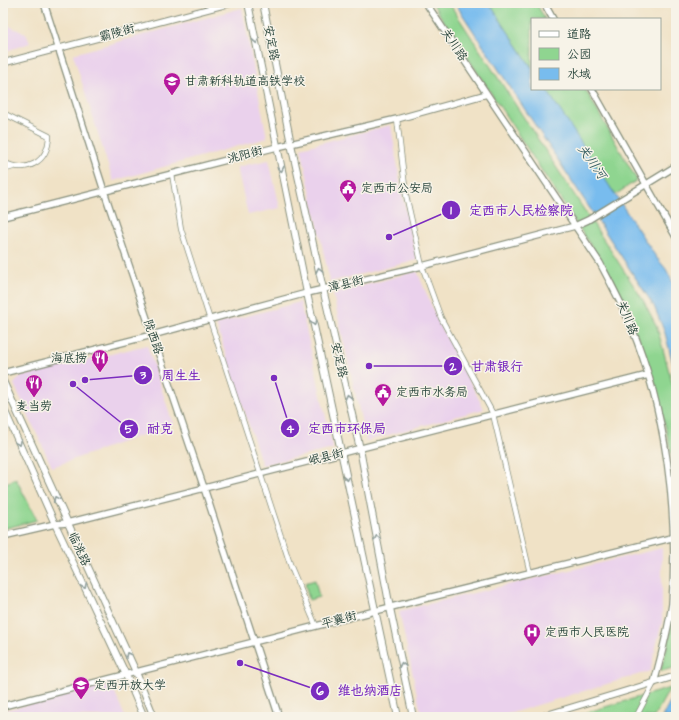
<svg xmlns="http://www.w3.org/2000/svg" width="679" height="720" font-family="'Architects Daughter','LXGW WenKai TC',sans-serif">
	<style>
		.built { fill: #ead1ec }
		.green { fill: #8fd590; stroke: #578962 }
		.water { fill: #78bcee; stroke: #4c7c91 }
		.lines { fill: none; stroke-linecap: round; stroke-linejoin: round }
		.minor-casing { stroke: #88907d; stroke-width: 6 }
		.tertiary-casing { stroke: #88907d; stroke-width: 8 }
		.secondary-casing { stroke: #88907d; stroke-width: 8 }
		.minor { stroke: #fff; stroke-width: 4.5 }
		.tertiary { stroke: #fff; stroke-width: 5.5 }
		.secondary { stroke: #fff; stroke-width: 6 }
		.oneway { stroke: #8f9e9a }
		.labels { text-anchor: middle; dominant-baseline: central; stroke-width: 3; stroke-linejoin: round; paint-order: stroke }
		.street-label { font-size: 12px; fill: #1f3d34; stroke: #f7f3e8 }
		.poi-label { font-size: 12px; fill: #1f3d34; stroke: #f7f3e8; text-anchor: start }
		.water-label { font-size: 13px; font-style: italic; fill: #355d62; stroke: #f7f3e8 }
		.leader { fill: none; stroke: #7b2cbf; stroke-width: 1.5 }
		.callout-dot { fill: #7b2cbf; stroke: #f7f3e8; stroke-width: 1.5 }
		.mark-label { font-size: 12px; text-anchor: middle; font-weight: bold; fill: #fff }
		.callout-label { font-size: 13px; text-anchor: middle; font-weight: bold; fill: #7b2cbf; stroke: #f7f3e8; stroke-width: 3; stroke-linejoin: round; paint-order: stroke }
	</style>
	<rect width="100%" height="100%" fill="#f7f3e8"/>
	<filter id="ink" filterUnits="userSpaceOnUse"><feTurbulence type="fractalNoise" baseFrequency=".025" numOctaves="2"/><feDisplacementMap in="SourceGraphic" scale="8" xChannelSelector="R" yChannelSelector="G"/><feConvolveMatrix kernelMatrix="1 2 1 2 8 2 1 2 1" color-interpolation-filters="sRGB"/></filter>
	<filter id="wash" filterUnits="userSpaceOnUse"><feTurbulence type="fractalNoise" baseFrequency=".012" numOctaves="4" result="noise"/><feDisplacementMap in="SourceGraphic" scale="16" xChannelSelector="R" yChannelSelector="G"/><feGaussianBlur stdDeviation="0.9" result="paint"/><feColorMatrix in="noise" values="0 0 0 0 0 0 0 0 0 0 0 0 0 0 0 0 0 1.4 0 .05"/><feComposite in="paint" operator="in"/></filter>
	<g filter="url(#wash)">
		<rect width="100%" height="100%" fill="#f0e2c6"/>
		<!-- built -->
		<path class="built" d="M242,8L267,138L113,181L73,54Z
			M3,23L26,34L30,43L3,52Z
			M391,125L401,189L417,260L330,282L301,148Z
			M269,160L280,208L248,215L237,167Z
			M417,271L437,319L484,409L366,441L333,294Z
			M300,302L333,449L262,465L216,324Z
			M147,345L173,424L52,467L14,384L20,377Z
			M662,548V622L650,671L498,717H422L399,611Z
			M102,685L114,690L125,717H9L7,710Z"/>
		<!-- green -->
		<path class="green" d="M432,3H449L643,300L657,327L676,398V503L672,457L656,385L643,349L612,278Z
			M489,3H536L545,19H532V68Z
			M546,89H585L637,180L615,195Z
			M16,479L37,520L3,529V484Z
			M315,580L319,597L309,600L305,583Z
			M676,597V667L662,671L661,669L669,640Z
			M670,688L654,717H571Z"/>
		<!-- water -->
		<path class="water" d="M455,3H489L532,68V89H546L656,257L666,269L676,289V375L665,333L654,306Z
			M676,691V717H662Z"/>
	</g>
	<g filter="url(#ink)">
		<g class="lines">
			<!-- minor casing -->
			<g class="minor-casing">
				<path id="minor" d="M3,113L49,136C48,163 26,174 3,162
					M397,119L406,195L422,266L441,318L493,414L530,573
					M3,170L13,167
					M172,174L181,229L210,320L291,567L316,626
					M636,717L654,683"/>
			</g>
			<!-- tertiary casing -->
			<g class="tertiary-casing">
				<path id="tertiary" d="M44,3L104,191L204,488L279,717
					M426,3L600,263C611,284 622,304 631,326C666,410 679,512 672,604C668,631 661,657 654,683
					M544,3L553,19
					M3,63L231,3
					M592,89L676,237
					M3,217L172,174L277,147L397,119L487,94
					M3,373L152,335L307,293L422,266L575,226L588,220L676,166
					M3,536L55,524L67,523L648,375
					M3,706L375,611L675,537
					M3,711L4,717
					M540,717L676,676"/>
			</g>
			<!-- secondary casing -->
			<g class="secondary-casing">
				<path id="secondary" d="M248,3L307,293L398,717
					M263,3L291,144L323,289L360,449L390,608L413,717
					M3,381L136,672L154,717
					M3,407L55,524L126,675L144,717"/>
			</g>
			<!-- minor -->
			<use href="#minor" class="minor"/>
			<!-- tertiary -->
			<use href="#tertiary" class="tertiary"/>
			<!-- secondary -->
			<use href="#secondary" class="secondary"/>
		</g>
		<!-- one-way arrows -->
		<defs><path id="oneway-chevron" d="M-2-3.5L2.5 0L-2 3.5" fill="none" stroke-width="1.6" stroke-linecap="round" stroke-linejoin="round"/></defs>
		<g class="oneway">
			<use href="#oneway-chevron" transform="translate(256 41) rotate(79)"/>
			<use href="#oneway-chevron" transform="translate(281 169) rotate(78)"/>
			<use href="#oneway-chevron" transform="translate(319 270) rotate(-102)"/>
			<use href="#oneway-chevron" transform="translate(314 323) rotate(78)"/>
			<use href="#oneway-chevron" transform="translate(348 397) rotate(-103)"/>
			<use href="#oneway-chevron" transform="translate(19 443) rotate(66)"/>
			<use href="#oneway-chevron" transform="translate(347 478) rotate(78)"/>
			<use href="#oneway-chevron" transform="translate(56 499) rotate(-114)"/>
			<use href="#oneway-chevron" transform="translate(377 538) rotate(-101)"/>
			<use href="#oneway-chevron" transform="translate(84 586) rotate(65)"/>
			<use href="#oneway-chevron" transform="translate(128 655) rotate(-115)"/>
			<use href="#oneway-chevron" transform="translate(402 665) rotate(-102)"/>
		</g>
	</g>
	<!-- icons -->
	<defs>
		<g id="school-pin" transform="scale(0.9)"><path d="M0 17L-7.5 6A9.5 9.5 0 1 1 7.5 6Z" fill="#b5179e" stroke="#f7f3e8"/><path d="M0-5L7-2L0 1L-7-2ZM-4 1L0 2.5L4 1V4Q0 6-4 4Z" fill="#fff"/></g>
		<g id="civic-pin" transform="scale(0.9)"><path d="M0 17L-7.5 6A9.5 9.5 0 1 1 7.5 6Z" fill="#b5179e" stroke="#f7f3e8"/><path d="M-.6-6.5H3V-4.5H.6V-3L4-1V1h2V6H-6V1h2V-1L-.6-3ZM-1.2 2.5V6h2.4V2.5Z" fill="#fff"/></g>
		<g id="restaurant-pin" transform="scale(0.9)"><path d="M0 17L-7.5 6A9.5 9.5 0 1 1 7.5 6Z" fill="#b5179e" stroke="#f7f3e8"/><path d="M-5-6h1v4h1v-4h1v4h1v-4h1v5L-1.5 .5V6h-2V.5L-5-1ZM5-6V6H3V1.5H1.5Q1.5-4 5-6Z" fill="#fff"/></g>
		<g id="hospital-pin" transform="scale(0.9)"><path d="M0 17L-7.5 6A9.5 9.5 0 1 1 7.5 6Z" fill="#b5179e" stroke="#f7f3e8"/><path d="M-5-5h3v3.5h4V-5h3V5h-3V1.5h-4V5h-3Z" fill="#fff"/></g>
	</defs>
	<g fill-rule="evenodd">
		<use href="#school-pin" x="172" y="81"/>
		<use href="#civic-pin" x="348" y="188"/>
		<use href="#restaurant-pin" x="100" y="358"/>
		<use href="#restaurant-pin" x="34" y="383"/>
		<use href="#civic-pin" x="383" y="392"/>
		<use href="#hospital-pin" x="532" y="632"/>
		<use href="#school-pin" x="81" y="685"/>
	</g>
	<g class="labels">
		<!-- street labels -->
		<g class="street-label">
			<text transform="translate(117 33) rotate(-15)">霸陵街</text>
			<text transform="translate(271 43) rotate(79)">安定路</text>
			<text transform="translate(454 45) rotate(56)">关川路</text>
			<text transform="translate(245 155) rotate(-15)">洮阳街</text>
			<text transform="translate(346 284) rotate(-13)">漳县街</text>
			<text transform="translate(627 318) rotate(67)">关川路</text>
			<text transform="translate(153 337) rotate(71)">陇西路</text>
			<text transform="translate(339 360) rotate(77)">安定路</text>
			<text transform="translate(326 457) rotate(-14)">岷县街</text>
			<text transform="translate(79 549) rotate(65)">临洮路</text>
			<text transform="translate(339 620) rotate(-15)">平襄街</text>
		</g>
		<!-- poi labels -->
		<g class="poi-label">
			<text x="185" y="81">甘肃新科轨道高铁学校</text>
			<text x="361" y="188">定西市公安局</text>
			<text x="87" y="358" text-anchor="end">海底捞</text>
			<text x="396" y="392">定西市水务局</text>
			<text x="34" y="406" text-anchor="middle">麦当劳</text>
			<text x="545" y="632">定西市人民医院</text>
			<text x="94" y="685">定西开放大学</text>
		</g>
		<!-- water labels -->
		<g class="water-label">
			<text transform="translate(592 162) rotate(55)">关川河</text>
		</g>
	</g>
	<!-- callouts -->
	<path class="leader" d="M389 237L451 210M369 366L453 366M85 380L143 375M274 378L290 428M73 384L129 429M240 663L320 691"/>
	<g class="callout-dot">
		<circle cx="389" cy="237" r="4"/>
		<circle cx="369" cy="366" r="4"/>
		<circle cx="85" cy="380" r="4"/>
		<circle cx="274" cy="378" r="4"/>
		<circle cx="73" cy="384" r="4"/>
		<circle cx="240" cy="663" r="4"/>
		<circle cx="451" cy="210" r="10"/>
		<circle cx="453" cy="366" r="10"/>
		<circle cx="143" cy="375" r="10"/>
		<circle cx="290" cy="428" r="10"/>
		<circle cx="129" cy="429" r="10"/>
		<circle cx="320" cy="691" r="10"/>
	</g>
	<g class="mark-label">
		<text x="451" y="214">1</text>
		<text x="453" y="371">2</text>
		<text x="143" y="379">3</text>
		<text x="290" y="433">4</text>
		<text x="129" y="433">5</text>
		<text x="320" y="695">6</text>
	</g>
	<g class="callout-label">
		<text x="521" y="215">定西市人民检察院</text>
		<text x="497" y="371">甘肃银行</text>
		<text x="181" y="380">周生生</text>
		<text x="347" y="433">定西市环保局</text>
		<text x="160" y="433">耐克</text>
		<text x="370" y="695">维也纳酒店</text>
	</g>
	<!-- margin -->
	<rect width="679" height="720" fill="none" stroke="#f7f3e8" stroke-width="16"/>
	<!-- legend -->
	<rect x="531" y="18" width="130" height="72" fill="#f7f3e8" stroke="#a1aaa0"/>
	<rect x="539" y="31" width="20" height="6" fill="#ffffff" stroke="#a1aaa0"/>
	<text x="567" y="38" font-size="12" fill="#1f3d34">道路</text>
	<rect x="539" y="48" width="20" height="12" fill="#8fd590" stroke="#a1aaa0"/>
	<text x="567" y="58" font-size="12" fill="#1f3d34">公园</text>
	<rect x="539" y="68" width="20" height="12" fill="#78bcee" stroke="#a1aaa0"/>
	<text x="567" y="78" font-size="12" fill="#1f3d34">水域</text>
</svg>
